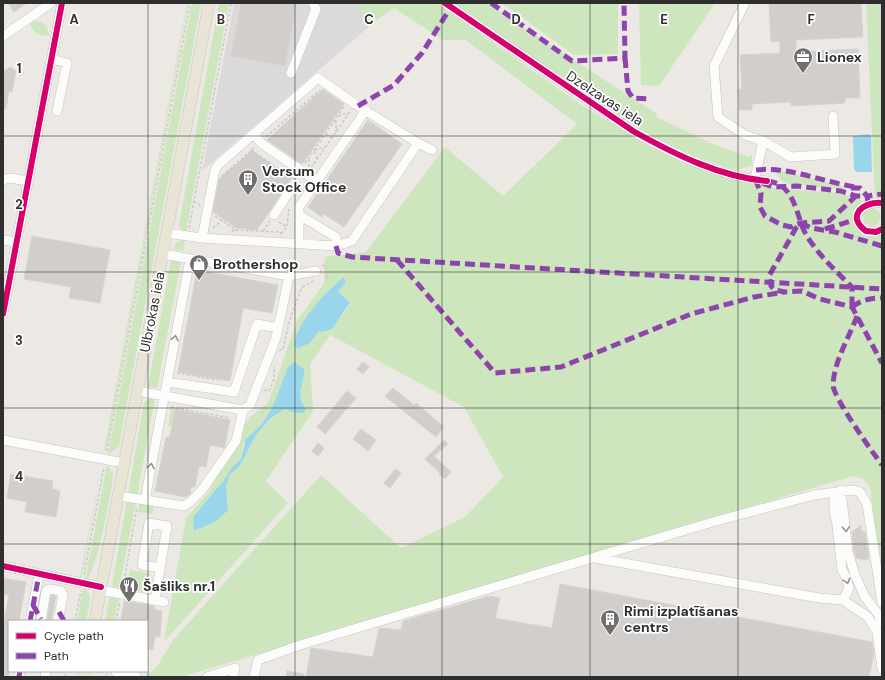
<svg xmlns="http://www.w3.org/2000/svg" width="885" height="680" font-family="'DM Sans',sans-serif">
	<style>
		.industrial { fill: #dcd9db }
		.green { fill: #cee6be; fill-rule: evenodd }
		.water { fill: #99d6ec }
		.building { fill: #d1cecb; stroke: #d7d4d0 }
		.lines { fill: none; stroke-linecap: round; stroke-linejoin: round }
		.minor-casing { stroke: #c5c4c5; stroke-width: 10 }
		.major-casing { stroke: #c6c5c4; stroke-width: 12 }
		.path { stroke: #c9c9c8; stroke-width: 1.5; stroke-dasharray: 3 2; stroke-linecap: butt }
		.minor { stroke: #fcfcfb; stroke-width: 9 }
		.major { stroke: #e8e4d6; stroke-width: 11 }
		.quiet { stroke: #8e44ad; stroke-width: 5; stroke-dasharray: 10 5; stroke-linecap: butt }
		.cycleway-casing { stroke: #fff; stroke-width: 8 }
		.cycleway { stroke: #d6006c; stroke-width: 6 }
		.oneway { stroke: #959594 }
		.grid { fill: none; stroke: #2e2e2e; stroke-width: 1; stroke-opacity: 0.55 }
		.labels { text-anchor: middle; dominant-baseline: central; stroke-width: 3.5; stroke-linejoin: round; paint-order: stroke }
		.poi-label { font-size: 14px; font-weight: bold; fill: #2e2e2e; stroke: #fff; text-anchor: start }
		.street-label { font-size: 14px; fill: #2e2e2e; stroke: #fff }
		.grid-label { font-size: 13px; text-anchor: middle; font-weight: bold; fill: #2e2e2e; stroke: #fff; stroke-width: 3.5; stroke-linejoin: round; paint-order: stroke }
	</style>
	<rect width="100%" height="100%" fill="#ece8e4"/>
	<!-- industrial -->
	<path class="industrial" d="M234,3H352L373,23L202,171Z"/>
	<!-- green -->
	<path class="green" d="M187,3H188L106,451H104Z
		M192,3H201L119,446L108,455Z
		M219,3H229L186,232L182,231L179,225Z
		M352,3H436L583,106L648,145L707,171L769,188L841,193L864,201L858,206L857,227L882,231V581L870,487L863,479L853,476L181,677H146L158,665L173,640L321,475L401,548L465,517L503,477L464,407L330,335L310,364L313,411L266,481L288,503L164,642L186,518L209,492L233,441L251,416L268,403L297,321L324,283L325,257L366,252L445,147L503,196L577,124L466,40H443L394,8L373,23ZM345,277L346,282L338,292L342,297L349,301L348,307L333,328L317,332L310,343L299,348L297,331L331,288ZM292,364L304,374C302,387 296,397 306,408L305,411L295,413L286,409L277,414L262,427L250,443L240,466L229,475L228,482L226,485L228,505L197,531L193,517L224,480L233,466L241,459L243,445L261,425L272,408L288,367Z
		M453,3H486L657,114L656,117L715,145L749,157L752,153V165L737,170L729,168L694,156L652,137Z
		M502,3H618V54L574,55Z
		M639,3H715L659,86L641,85Z
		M866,3H882V200L875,199Z
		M34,21C44,22 48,26 49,36C39,35 34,34 30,24Z
		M773,171L784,172L846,187L839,189L785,183Z
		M863 217a9 9 0 1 1 18 0a9 9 0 1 1-18 0Z
		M185,240L183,251L173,249L177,242Z
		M171,260L181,262L157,388L148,387Z
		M151,398H155L137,496L128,494L144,402Z
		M171,408L175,409L172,426H168Z
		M107,464L113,474C112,490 96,576 85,581Z
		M102,465L81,580L24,567V566L80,577Z
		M127,501L136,502L119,589L114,588L112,585Z
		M140,503L154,505L152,514L138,512Z
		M130,570L149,573L146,592L126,589Z
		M83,588L89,593L90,601L86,621H77Z
		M112,596L119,597L114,621H105L109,598Z"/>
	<!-- water -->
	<path class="water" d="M869,134L871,136L872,172H856L854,169L853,136Z
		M344,277L346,282L338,292L350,302L333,328L326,331L318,332L310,343L299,348L294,346C295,324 327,290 344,277Z
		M294,362L304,369C305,384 294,395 306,408L305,412C299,414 291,413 286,409C260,422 253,440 241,464C239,468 233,471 229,475L228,482L226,485L228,510L216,521L194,531L193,517L224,480L233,466L241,459L246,439L261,425L272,408L288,367Z"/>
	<!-- building -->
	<path class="building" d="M8,3H27L14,12Z
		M241,3H284L296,5L285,66L231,56Z
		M769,3H861L863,37L796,40V52L858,49L860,98H845V103L791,106V102L752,104V110H739L738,89H742L740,55L780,53V41L771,42Z
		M10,67L16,71L12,92L9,91L6,109L3,108V72Z
		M323,89L344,104L302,164L267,140Z
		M368,120L402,144L344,227L324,214L322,217L308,207Z
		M252,151L292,178L257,230L236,228L213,212L219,179Z
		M32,236L110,250L100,303L69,298L71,287L24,279Z
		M197,270L278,285L272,313L243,308L230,381L178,372Z
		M363,362L369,367L363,374L357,369Z
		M393,388L414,405L416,403L444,427L436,437L385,396Z
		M347,391L356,398L325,434L317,427Z
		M175,409L230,420L225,446L224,448L210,445L206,467L199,466L195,487H191L190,494L186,497L155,491L166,437H170Z
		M361,429L376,440L368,451L353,439Z
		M444,440L448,444L434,456L451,472L445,479L439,474L440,473L425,459Z
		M318,443L324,448L318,456L312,451Z
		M395,469L401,473L390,488L384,483Z
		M11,474L53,481L52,489L60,491L56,517L25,512L27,502L7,498Z
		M861,525V531L865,532L869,558L866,560L856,558L854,551L852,532Z
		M3,578L26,582L19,621H9V677L3,676V627L9,595L3,594Z
		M560,584L872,642L874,653L869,677H306L311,648L373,657L379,628L401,630L403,621L489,596L500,598L495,618L552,628Z
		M51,595L56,596L51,621H47Z
		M124,601L154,606V609L162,611L160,637L155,636L153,650L147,649V621H121Z
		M287,671L304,674V677H286Z"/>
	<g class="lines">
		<!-- minor casing -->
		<g class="minor-casing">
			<path id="minor" d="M445,3L633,131C674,154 720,177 767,181
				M744,5L714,66L718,117L745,135L763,141L755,179
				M3,36L51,3
				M51,59L67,63L57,111
				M291,73L316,9L313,3
				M254,134L261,143L316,181
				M763,141L791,157L835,154L833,116
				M418,143L432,150
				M3,180L10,178L28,181
				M882,203C862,201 846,217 866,231L876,232L882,229
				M274,215L291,189
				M299,215L336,237V246
				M167,233L202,238L336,246L352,241L418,143L355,104L318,78L219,164L215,170L202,238
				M3,240L16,242
				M299,243V207L366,110
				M163,254L289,276L276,338L250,405L243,410
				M289,276L316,271
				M3,314L62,3
				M167,382L234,392L257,324L278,328
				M137,391L243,410L236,441L202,490L190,502L184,506L145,500
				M3,440L124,463
				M841,490L848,552L855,575L865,597L878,614L882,624
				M841,490L834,500V510L837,525L842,570L846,577L849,588L843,600
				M118,496L145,500L190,259
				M595,558L819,598L843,600L868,617L877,632L882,669
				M3,566L101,587
				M101,590L164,602
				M155,600L167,526L149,523L142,565L160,568
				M30,621L39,575
				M41,621L46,591L49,589L61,591L63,596L58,621
				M116,672L137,677
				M19,677L20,671
				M45,677L46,671
				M207,677L235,668L233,677
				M254,677L258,660L300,645L716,521L814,495L853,490L860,492L867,504L882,603"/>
		</g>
		<!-- major casing -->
		<g class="major-casing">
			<path id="major" d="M95,621L209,3
				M83,677L85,671"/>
		</g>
		<!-- path -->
		<path class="path" d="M338,116L348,113
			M336,120V132
			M326,134L332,138
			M266,137L320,90
			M251,150L294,179
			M317,159L314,150L325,147
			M305,163L344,107
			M309,167V159
			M311,168L351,110
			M222,176L254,148
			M194,201L201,206
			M215,216L236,230L281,232V234
			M279,222L287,227
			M189,228L231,3
			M213,228L222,220
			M232,231L236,230
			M263,231L270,221
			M281,234L287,227L289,209
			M322,266L326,265L327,279
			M279,350H283L289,322L302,287L315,280
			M177,373L217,380
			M264,390L269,391L274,379V366
			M171,407L230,418
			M107,451L190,3
			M84,575L104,467
			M123,586L137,507
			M75,621L81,591
			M116,621L120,601
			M65,677L66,671
			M106,677L107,671"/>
		<!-- minor -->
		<use href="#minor" class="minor"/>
		<!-- major -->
		<use href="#major" class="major"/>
		<!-- quiet -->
		<path class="quiet" d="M491,3L572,61L625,58L624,3
			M625,58L628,91L633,98L650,99
			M358,106L394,85L422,53L451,7
			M756,170C787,166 824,182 855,187
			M755,179L761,193L760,207L765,216L782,225L791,227L801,223L829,221L856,196
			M767,181C790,183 795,205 801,223C804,233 810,241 816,249C827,263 840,275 852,287V307
			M762,183L773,187L796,186L841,191L856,196H867L868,203
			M851,188H860L867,196L882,194
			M825,229L857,219
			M336,246L338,253L352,257L882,289
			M882,246L835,232L811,228L801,223L796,228L769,276L771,286L775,290L785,292L802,291L820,299L852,307L882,363
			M397,260L495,373L561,367L691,314L754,297L785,292
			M852,307C861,300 871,298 882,298
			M857,316C849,338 834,361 833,385C833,397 873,453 882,465
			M33,605L41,619
			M59,612L64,621
			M30,621L39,575
			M19,677L20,671"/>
		<!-- cycleway casing -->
		<g class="cycleway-casing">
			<path id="cycleway" d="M445,3L633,131C674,154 720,177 767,181
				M882,203C862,201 846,217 866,231L876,232L882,229
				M3,314L62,3
				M3,566L101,587"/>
		</g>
		<!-- cycleway -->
		<use href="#cycleway" class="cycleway"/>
	</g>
	<!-- one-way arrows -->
	<defs><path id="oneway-chevron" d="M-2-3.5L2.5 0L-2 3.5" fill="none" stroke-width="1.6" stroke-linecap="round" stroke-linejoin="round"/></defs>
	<g class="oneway">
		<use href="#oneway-chevron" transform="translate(175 338) rotate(-79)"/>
		<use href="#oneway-chevron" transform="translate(151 466) rotate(-80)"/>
		<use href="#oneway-chevron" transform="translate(846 529) rotate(87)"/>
		<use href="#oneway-chevron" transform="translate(847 581) rotate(74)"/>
	</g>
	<!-- grid -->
	<path class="grid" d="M148,3V677M295,3V677M442,3V677M590,3V677M738,3V677M3,136H882M3,272H882M3,408H882M3,544H882"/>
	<!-- icons -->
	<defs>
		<g id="office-pin" transform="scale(1)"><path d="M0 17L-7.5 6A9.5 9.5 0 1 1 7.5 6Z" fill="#706f6e" stroke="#fff"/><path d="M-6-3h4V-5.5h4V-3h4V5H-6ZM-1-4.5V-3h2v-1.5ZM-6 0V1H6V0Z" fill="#fff"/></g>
		<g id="building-pin" transform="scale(1)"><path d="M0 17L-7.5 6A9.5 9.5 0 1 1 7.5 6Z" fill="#706f6e" stroke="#fff"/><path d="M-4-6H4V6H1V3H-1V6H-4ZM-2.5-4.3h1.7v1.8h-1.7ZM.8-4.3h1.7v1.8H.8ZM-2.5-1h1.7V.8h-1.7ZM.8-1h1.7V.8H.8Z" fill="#fff"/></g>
		<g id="shop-pin" transform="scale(1)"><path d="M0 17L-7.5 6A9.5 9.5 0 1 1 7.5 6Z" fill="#706f6e" stroke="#fff"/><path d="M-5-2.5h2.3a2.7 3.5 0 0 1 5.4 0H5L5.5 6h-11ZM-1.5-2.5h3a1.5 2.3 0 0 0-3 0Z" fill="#fff"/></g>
		<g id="restaurant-pin" transform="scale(1)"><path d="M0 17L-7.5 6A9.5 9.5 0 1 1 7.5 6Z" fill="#706f6e" stroke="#fff"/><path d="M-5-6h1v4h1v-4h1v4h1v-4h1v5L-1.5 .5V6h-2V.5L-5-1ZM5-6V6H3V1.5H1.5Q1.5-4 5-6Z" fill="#fff"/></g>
	</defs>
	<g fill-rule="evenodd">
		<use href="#office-pin" x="803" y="57"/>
		<use href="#building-pin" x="248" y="179"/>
		<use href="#shop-pin" x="199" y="264"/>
		<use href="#restaurant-pin" x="129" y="586"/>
		<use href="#building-pin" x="610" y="619"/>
	</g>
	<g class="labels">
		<!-- poi labels -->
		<g class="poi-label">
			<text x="817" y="57">Lionex</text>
			<text x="262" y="171">Versum<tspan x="262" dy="16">Stock Office</tspan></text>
			<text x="213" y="264">Brothershop</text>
			<text x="143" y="586">Šašliks nr.1</text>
			<text x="624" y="611">Rimi izplatīšanas<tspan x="624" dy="16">centrs</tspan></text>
		</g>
		<!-- street labels -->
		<g class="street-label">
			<text transform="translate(605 98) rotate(33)">Dzelzavas iela</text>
			<text transform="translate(152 312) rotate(-79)">Ulbrokas iela</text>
		</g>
	</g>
	<g class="grid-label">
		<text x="74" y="24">A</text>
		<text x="221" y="24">B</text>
		<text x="369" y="24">C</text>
		<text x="516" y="24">D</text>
		<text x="664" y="24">E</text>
		<text x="811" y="24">F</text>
		<text x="19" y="73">1</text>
		<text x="19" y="209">2</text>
		<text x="19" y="345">3</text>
		<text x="19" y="481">4</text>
	</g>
	<!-- border -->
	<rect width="885" height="680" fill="none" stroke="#2e2e2e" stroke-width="8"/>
	<!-- legend -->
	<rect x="8" y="620" width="140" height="52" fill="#ffffff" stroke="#ababab"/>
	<rect x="16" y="633" width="20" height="6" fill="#d6006c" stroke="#ababab"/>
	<text x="44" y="640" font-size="12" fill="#2e2e2e">Cycle path</text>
	<rect x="16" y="653" width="20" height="6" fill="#8e44ad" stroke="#ababab"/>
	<text x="44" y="660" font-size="12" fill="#2e2e2e">Path</text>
</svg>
